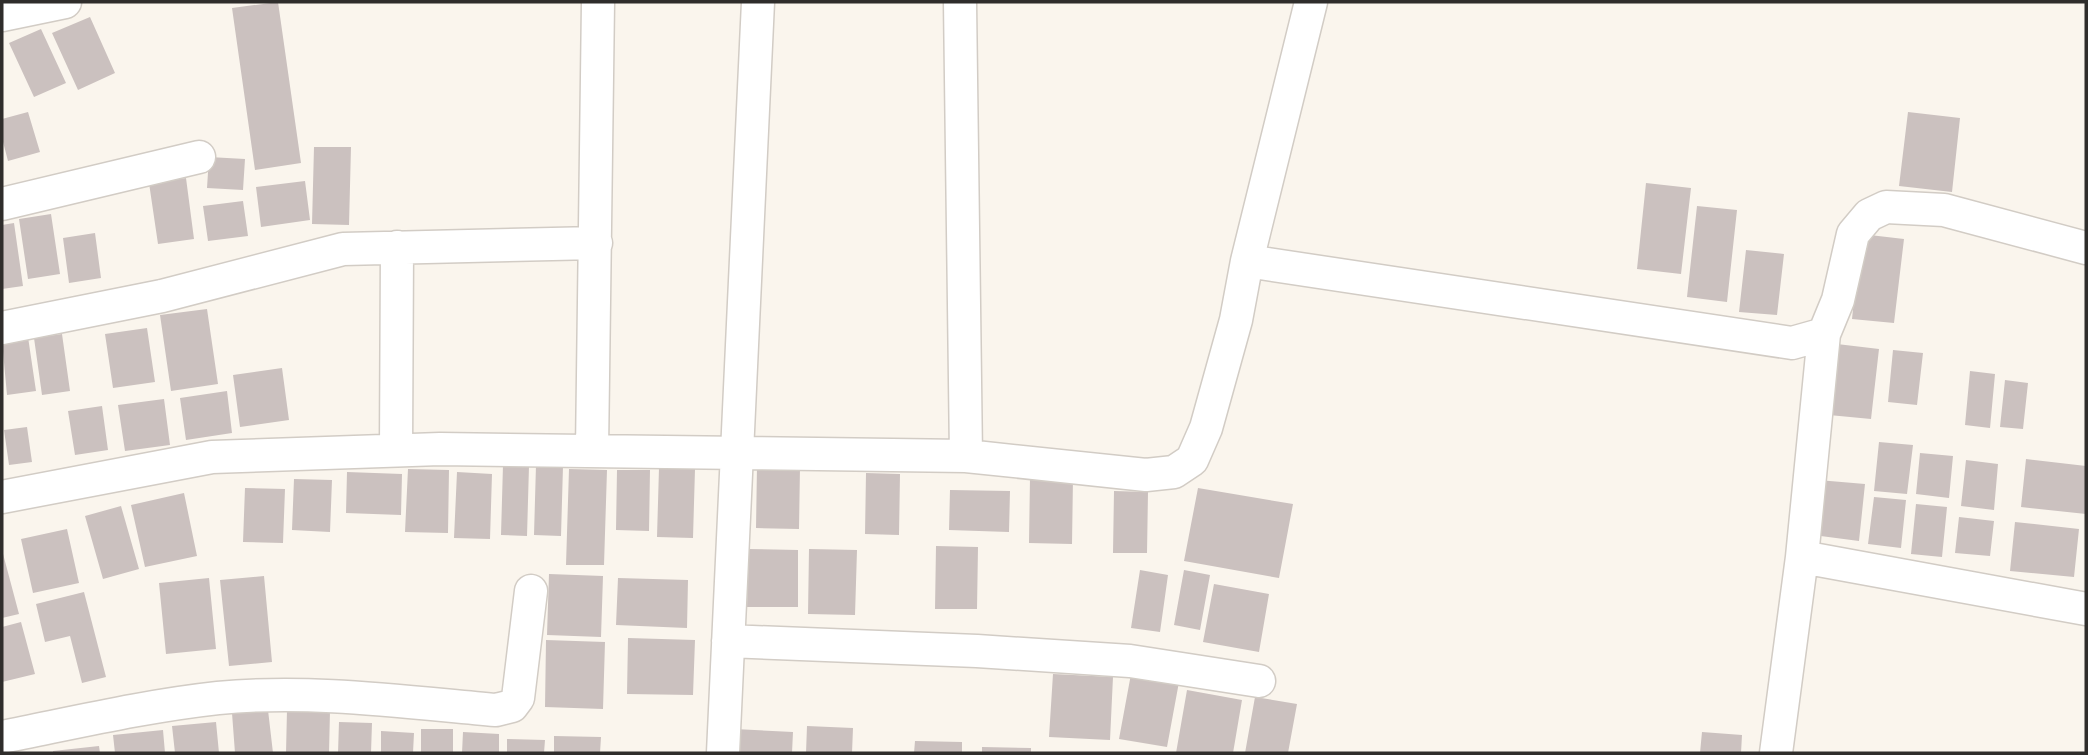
<svg xmlns="http://www.w3.org/2000/svg" width="2088" height="755" font-family="Inter,sans-serif">
	<style>
		.building { fill: #cbc1bf }
		.lines { fill: none; stroke-linecap: round; stroke-linejoin: round }
		.street-casing { stroke: #d2ccc5; stroke-width: 35 }
		.street { stroke: #fff; stroke-width: 32 }
	</style>
	<rect width="100%" height="100%" fill="#faf5ed"/>
	<!-- building -->
	<path class="building" d="M278,2L301,163L255,170L232,8Z
		M90,17L115,73L78,90L52,33Z
		M41,29L66,83L34,97L9,43Z
		M28,112L40,152L8,161L2,138V119Z
		M1908,112L1960,118L1952,192L1899,186Z
		M314,147H351L349,225L312,224Z
		M209,157L245,159L243,190L207,188Z
		M186,178L194,239L158,244L149,183Z
		M305,181L310,220L261,227L256,187Z
		M1646,183L1691,188L1681,274L1637,269Z
		M243,201L248,236L208,241L203,206Z
		M1697,206L1737,210L1727,302L1687,297Z
		M51,214L60,274L28,279L19,219Z
		M14,223L23,286L2,289V225Z
		M95,233L101,278L69,283L63,238Z
		M1861,234L1904,239L1894,323L1852,319Z
		M1746,250L1784,254L1777,315L1739,312Z
		M207,309L218,384L171,391L160,315Z
		M147,328L155,382L113,388L105,334Z
		M62,334L70,391L42,395L34,338Z
		M28,337L36,391L7,395L2,341Z
		M1837,344L1879,349L1871,419L1829,415Z
		M1893,350L1923,353L1917,405L1888,402Z
		M282,368L289,420L240,427L233,375Z
		M1970,371L1995,374L1990,428L1965,425Z
		M2005,380L2028,383L2023,429L2000,427Z
		M227,391L232,433L186,440L180,398Z
		M164,399L170,445L125,451L118,405Z
		M102,406L108,450L75,455L68,411Z
		M27,427L32,462L9,465L4,430Z
		M1879,442L1913,445L1907,494L1874,491Z
		M1920,453L1953,456L1949,498L1916,494Z
		M2026,459L2086,466V514L2021,507Z
		M1966,460L1998,464L1994,510L1961,506Z
		M503,465L529,466L527,536L501,535Z
		M536,465L563,466L561,536L534,535Z
		M757,466L800,467L799,529L756,528Z
		M659,468L695,469L693,538L657,537Z
		M408,469L449,470L448,533L405,532Z
		M569,469L607,470L604,565H566Z
		M617,470H650L649,531L616,530Z
		M347,472L402,474L401,515L346,513Z
		M457,472L492,474L490,539L454,538Z
		M866,473L900,474L899,535L865,534Z
		M1030,478H1073L1072,544L1029,543Z
		M294,479L332,480L330,532L292,530Z
		M1818,480L1865,484L1859,541L1813,535Z
		M245,488L285,489L283,543L243,542Z
		M1198,488L1293,504L1279,578L1184,561Z
		M950,490L1010,491L1009,532L949,530Z
		M1114,491L1148,492L1147,553H1113Z
		M184,493L197,556L145,567L131,505Z
		M1874,497L1906,500L1901,548L1868,544Z
		M1916,504L1947,507L1942,557L1911,554Z
		M121,506L139,569L103,579L85,516Z
		M1959,517L1994,521L1990,556L1955,553Z
		M2015,522L2079,529L2074,577L2010,571Z
		M67,529L79,583L33,593L21,539Z
		M936,546L978,547L977,609H935Z
		M748,549L798,550V607H747Z
		M809,549L857,550L855,615L808,614Z
		M2,550L19,614L2,618Z
		M1140,570L1168,575L1160,632L1131,628Z
		M1184,570L1210,575L1200,630L1174,625Z
		M549,574L603,576L601,637L547,635Z
		M264,576L272,662L229,666L220,580Z
		M209,578L216,649L166,654L159,583Z
		M618,578L688,580L687,628L616,625Z
		M1214,584L1269,594L1259,652L1203,642Z
		M84,592L106,677L82,683L70,636L45,642L36,604Z
		M21,622L35,674L2,682V627Z
		M628,638L695,640L693,695L627,694Z
		M546,640L605,642L603,709L545,707Z
		M1053,674L1113,677L1110,740L1049,737Z
		M1131,674L1179,682L1167,747L1119,739Z
		M1187,690L1242,700L1233,753H1176Z
		M1255,697L1297,704L1288,753H1245Z
		M268,710L273,753H235L232,713Z
		M287,710L330,711L329,753H286Z
		M216,722L219,753H175L172,726Z
		M339,722L372,723L371,753H338Z
		M807,726L853,728L852,753H806Z
		M421,729H453V753H421Z
		M735,729L793,732L792,753H734Z
		M163,730L165,753H115L113,735Z
		M381,731L414,733L413,753H381Z
		M463,732L499,734V753H462Z
		M1702,732L1742,735L1741,753H1700Z
		M554,736L601,737L600,753H554Z
		M507,739L545,740L544,753H507Z
		M915,741L962,742V753H914Z
		M99,746L100,753H53V751Z
		M982,747L1031,748V753H982Z"/>
	<g class="lines">
		<!-- street casing -->
		<g class="street-casing">
			<path id="street" d="M960,2L966,456
				M2,15L65,2
				M2,204L199,157
				M1247,261L1311,2
				M2,328L162,296L343,249L596,243
				M396,450L397,247
				M592,451L598,2
				M2,497L212,457L440,449L966,456L1146,475L1174,472L1192,460L1206,428L1236,320L1247,261L1792,343L1824,334L1838,300L1853,234L1869,215L1886,207L1944,210L2086,248
				M1802,557L2086,609
				M728,641L977,651L1130,661L1259,681
				M2,737C73,723 145,706 218,698C310,689 405,702 496,710L512,706L518,698L531,591
				M723,753L758,2
				M1776,753L1802,557L1824,334"/>
		</g>
		<!-- street -->
		<use href="#street" class="street"/>
	</g>
	<!-- border -->
	<rect width="2088" height="755" fill="none" stroke="#2f2d2b" stroke-width="7"/>
</svg>
